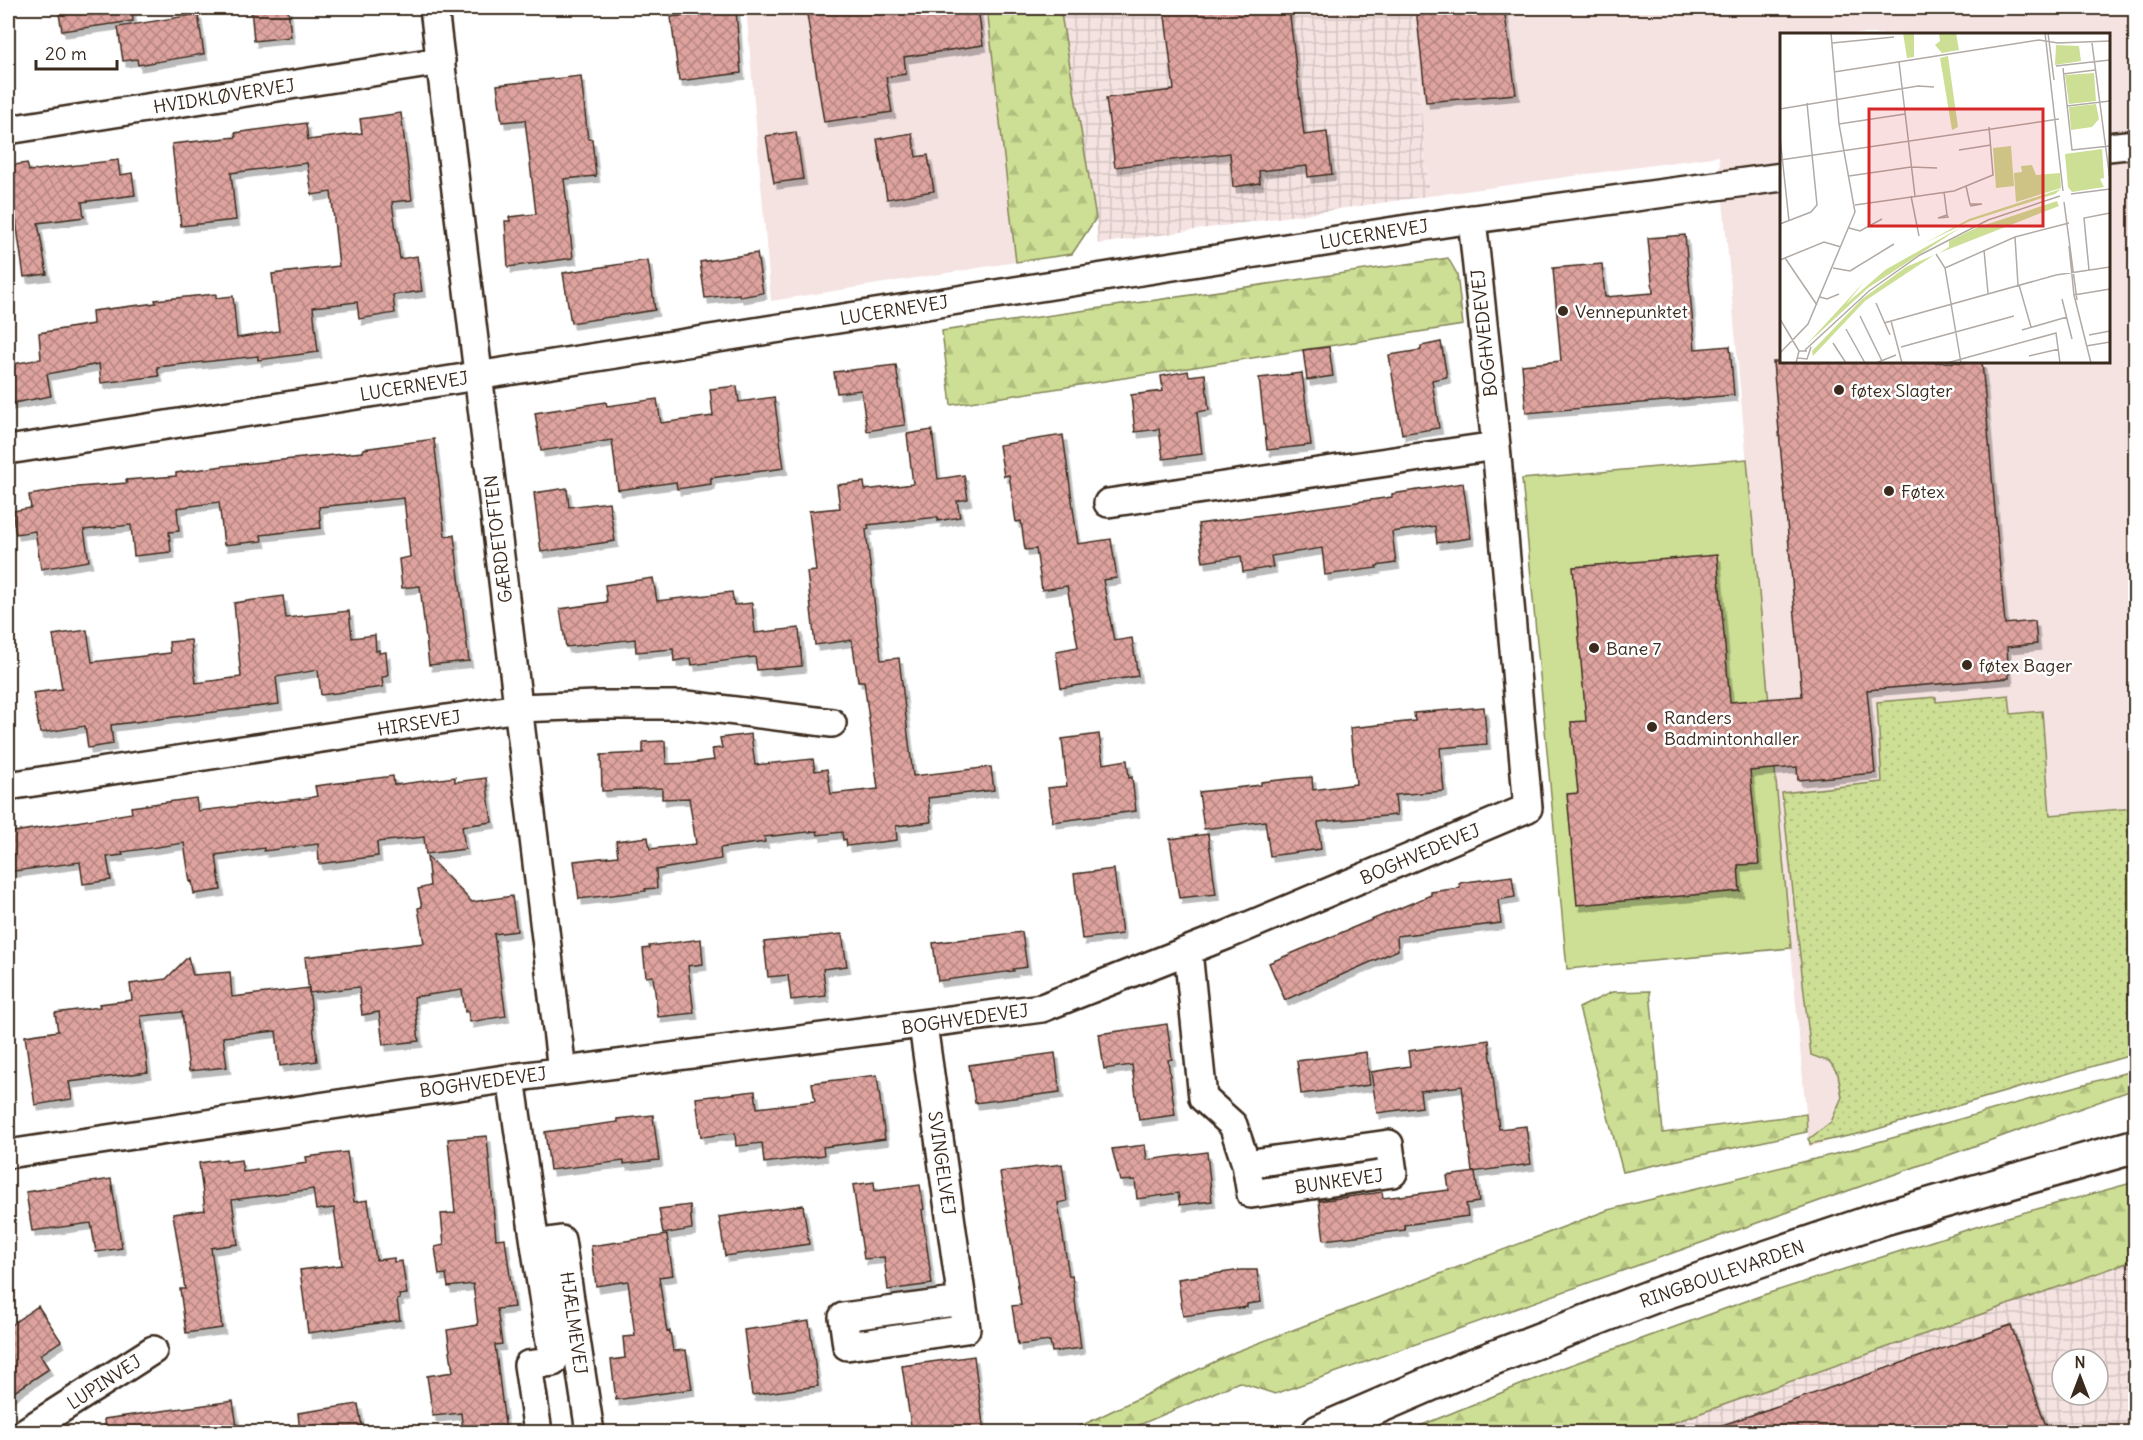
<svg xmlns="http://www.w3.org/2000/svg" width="2143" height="1440" font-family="Delius,sans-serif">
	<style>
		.built { fill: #f5e3e2; fill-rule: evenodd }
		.industrial { fill: url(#industrial-grid); fill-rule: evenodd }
		.grass { fill: url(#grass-dots); stroke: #848459; stroke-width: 1.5 }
		.forest { fill: url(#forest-firs); stroke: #848459; stroke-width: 1.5 }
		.green { fill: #cddf94; stroke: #848459; stroke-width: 1.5 }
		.building { fill: url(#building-cross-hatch); stroke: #3b2a1e; stroke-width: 1.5; filter: url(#shadow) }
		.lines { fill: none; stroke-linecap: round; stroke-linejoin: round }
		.street-casing { stroke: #3b2a1e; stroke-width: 32 }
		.secondary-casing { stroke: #3b2a1e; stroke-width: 38 }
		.street { stroke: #fff; stroke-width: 27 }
		.secondary { stroke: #fff; stroke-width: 33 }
		.poi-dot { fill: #3b2a1e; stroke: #fff; stroke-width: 2 }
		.labels { text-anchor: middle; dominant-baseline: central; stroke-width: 5; stroke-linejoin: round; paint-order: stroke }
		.street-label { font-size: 18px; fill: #3b2a1e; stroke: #fff }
		.poi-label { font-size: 18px; fill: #3b2a1e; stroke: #fff; text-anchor: start }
		.inset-road { fill: none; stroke: #b1aaa5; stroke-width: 1.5 }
		.view { fill: #d62828; fill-opacity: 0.15; stroke: #d62828; stroke-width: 3 }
		.inset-edge { fill: none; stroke: #3b2a1e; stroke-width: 3 }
	</style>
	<defs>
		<pattern id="industrial-grid" width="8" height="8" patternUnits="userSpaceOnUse" patternTransform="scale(1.5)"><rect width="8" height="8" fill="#f5e3e2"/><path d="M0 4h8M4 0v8" fill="none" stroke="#d3c3c1"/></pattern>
		<pattern id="grass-dots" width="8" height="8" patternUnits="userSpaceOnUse" patternTransform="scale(1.5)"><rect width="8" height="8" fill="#cddf94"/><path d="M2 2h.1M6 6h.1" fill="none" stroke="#b1c07f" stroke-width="1.8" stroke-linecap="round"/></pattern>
		<pattern id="forest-firs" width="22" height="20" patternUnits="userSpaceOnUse" patternTransform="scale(1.5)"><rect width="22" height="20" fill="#cddf94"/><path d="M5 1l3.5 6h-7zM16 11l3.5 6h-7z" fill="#b1c07f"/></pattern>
		<pattern id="building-cross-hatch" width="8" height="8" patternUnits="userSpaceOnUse" patternTransform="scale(1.5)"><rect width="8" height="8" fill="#dea39f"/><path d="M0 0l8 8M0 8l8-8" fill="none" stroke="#b58581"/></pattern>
		<filter id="shadow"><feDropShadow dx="3.5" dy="6" stdDeviation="0" flood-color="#0004"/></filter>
	</defs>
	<rect width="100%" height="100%" fill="#fff"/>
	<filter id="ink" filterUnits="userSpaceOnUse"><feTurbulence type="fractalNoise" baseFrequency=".0167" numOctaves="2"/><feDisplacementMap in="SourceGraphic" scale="12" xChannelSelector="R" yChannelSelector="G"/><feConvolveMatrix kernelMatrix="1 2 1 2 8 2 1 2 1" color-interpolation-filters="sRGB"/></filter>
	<g filter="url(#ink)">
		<!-- built -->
		<path class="built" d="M746,8H987L1016,262L771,301Z
			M1412,8H2135V1052L1809,1147L1719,156L1429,196ZM1782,34H2108V362H1782Z"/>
		<!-- industrial -->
		<path class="industrial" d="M1060,8H1412L1429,196L1098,244L1096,218Z
			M2135,1260V1432H1647L2022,1299ZM2062,1359H2098V1395H2062Z"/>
		<!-- grass -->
		<path class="grass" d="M2009,695L2011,714L2042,711L2050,815L2135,808V1054L1867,1132L1810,1144L1809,1139L1831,1122L1842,1097L1838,1074L1830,1062L1811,1055L1782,793L1882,782L1877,702L1936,697V702Z"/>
		<!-- forest -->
		<path class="forest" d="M987,8H1060L1096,218L1072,254L1016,262Z
			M1448,258L1457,274L1463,325L951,405L942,331Z
			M1650,991L1663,1133L1806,1114L1807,1132L1623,1172L1579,1008L1612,992Z
			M2135,1070V1089L1275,1394L1239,1382L1123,1432H1068L1235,1352L1608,1210L1835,1154Z
			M2135,1182V1260L1647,1432H1405L1562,1368L1760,1296L2004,1218Z"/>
		<!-- green -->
		<path class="green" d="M1747,459L1791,948L1567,969L1522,479Z"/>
		<!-- building -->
		<path class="building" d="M58,8H132L133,21L62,31Z
			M251,8H288L291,37L254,41Z
			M806,8H978L983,45L904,57L906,74L886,77L892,112L824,122Z
			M1164,8H1289L1304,135L1327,132L1332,174L1308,177L1307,166L1259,171L1260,183L1233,187L1230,153L1115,167L1106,98L1174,90Z
			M1416,8H1504L1516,94L1426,102Z
			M736,9L741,73L679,81L671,17Z
			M198,14L204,54L138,65L137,59L123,61L118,27Z
			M581,76L588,139H592L596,176L564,179L573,258L508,267L505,221H510L509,217L536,214L525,120L502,122L497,85Z
			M401,113L412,200L392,202L400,259L417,256L422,291L393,295L395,313L359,319L357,302L313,307L318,352L258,360V356L157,367L159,376L101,383L99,364L47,374L51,396L8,404V365L41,359L39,333L93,324L92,311L156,303L155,300L216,294V298L233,296L237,338L279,331L272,274L339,266L331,192L312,195L307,163L231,173L236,220L181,226L172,144L236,137L235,133L306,123L308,140L362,133L360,119Z
			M796,132L803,179L774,183L766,136Z
			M912,133L916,157L928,155L934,191L887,199L877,139Z
			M118,160L120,175L132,173L135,195L82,202L84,217L38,223L47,274L24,277L16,221L8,223V166L27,163L29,171Z
			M1685,235L1695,349L1730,346L1734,395L1526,413L1522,365L1561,361L1553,268L1602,264L1605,297L1653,293L1648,238Z
			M757,253L763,293L740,297L739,294L705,298L700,262Z
			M648,260L655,310L571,323L563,273Z
			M1441,342L1447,377L1432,380L1439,428L1402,434L1389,355L1421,350V346Z
			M1329,347L1333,376L1307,380L1303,350Z
			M1773,362H1982L2005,624L2035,621L2037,644L2007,647L2009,678L1867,690L1875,773L1798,780L1797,767L1750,771L1759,864L1738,865L1740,891L1577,905L1567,794L1578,793L1571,722L1586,721L1573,567L1717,555L1730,702L1802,696Z
			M896,365L905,425L867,431L861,390L837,393L834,372Z
			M1188,371L1189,376L1205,374L1209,410L1197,412L1202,454L1163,459L1159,429L1135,432L1131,395L1163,391L1161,376Z
			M1302,373L1311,445L1267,450L1259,378Z
			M737,386L739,402L774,397L784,468L711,478V484L677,489L676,482L618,490L612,440L541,451L535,413L606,402L607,406L657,399L661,423L713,416L710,389Z
			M932,430L938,479L964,475L968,499L957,501L960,517L938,521V517L868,525L869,529L866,530L881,660L899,658L913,776L991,767L994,790L928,798L931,822L896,826L897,840L847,846L846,839L843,840L842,832L818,835L817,831L764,837L765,842L720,848L721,859L656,870L657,888L645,889L646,891L579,899L574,861L618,856L616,841L648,837L650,849L696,844L689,798L662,799V788L602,791L601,755L643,753V742L665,741L666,764L691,763L714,760L712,749L722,748L720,738L751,734L755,765L813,759L815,771L827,769L831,794L878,789L864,681H858L852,640L815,645L807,572L816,571L809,511L840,508L837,485L864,482L865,490L913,484L907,434Z
			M1063,435L1078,544L1111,539L1117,578L1103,580L1114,641L1132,638L1138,676L1061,688L1056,651L1078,647L1067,586L1042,590L1036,549L1025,550L1021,521L1016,522L1009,475L1004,476L999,445Z
			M434,439L445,536L454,535L469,661L429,665L420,586L402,588L399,559L410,557L404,498L319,507L321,528L261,535L262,541L224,545L219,502L177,508L179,531L169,532L171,552L134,556L131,525L84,530L89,561L41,569L35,531L16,534L12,511L31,508L29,495L78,487L127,483L126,480L176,476V473L223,466L363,452V449Z
			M1463,483L1471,538L1437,543L1435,526L1392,532L1396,563L1376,566L1377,568L1325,575L1322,548L1271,556L1273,567L1243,572L1241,556L1203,562L1198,524L1392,497V494Z
			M567,488L569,507L609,502L615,541L541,552L534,493Z
			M653,578L657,601L732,592L734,605L752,603L755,633L799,628L802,666L757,670L755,657L692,665L691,658L674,661L673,649L636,652L635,639L566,647L560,609L607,602L605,585Z
			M283,596L286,618L349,611L352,638L375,635L376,651L379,650V653L386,652L388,676L382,677L383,687L321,695L318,670L276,677L279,704L111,725L113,744L88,748L85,726L40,733L33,693L62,689L53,635L87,630L92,662L170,653L169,642L191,640L196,683L241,677L234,603Z
			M1484,707L1487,744L1440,748L1444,791L1395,795L1397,815L1318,822L1321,849L1270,856L1265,821L1204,829L1199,792L1261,785V782L1298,778L1312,777L1313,790L1356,784L1350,728L1415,721L1414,713Z
			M1099,734L1103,764L1127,760L1129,778L1132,777L1136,811L1053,822L1048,788L1067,786L1062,739Z
			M393,776L394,785L455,777V782L486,778L492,822L462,826L465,849L426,854L424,837L377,842L378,856L319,864L318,844L264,851V848L216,855L221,890L194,894L192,881L190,882L184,843L122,852L123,855L107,857L111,880L83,884L80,862L8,872V833L132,813L131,807L196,798L198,811L309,798L317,796L315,786Z
			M1208,834L1216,894L1179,898L1170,839Z
			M427,856L472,902L512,896L517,931L494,934L506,1016L470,1022L468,1011L465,1012L462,990L414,997L419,1041L383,1045L379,1012L362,1015L359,987L309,993L305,957L424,943L418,908L422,907L418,889L430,886Z
			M1114,869L1122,934L1082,939L1074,874Z
			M1512,876L1515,897L1498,900L1501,923L1397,936L1398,950L1285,1000L1269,963L1431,895V892L1460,888L1459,883Z
			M1022,932L1027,967L1013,969L1014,971L938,981L933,943Z
			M842,934L847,966L823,969L826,996L791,1000L788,975L768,977L764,942Z
			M701,939L703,964L688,966L694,1013L658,1017L653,976L646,977L643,949L650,948L649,946Z
			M188,957L193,975L230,972L232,997L309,988L317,1061L280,1066L276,1031L223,1037L227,1067L189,1071L182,1012L141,1016L148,1072L69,1082L72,1099L35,1105L25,1036L58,1031L55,1013L100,1007L99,1004L132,1000L130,984L166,979Z
			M1167,1024L1172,1059L1168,1060L1175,1115L1139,1120L1132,1065L1104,1069L1099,1034Z
			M1489,1040L1499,1129L1526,1126L1531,1164L1472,1172L1462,1086L1420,1091L1422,1107L1377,1113L1371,1072L1410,1066L1408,1051Z
			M1366,1052L1370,1085L1301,1094L1297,1061Z
			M1055,1053L1060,1092L975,1103L969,1065Z
			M877,1075L885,1139L823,1147L824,1155L764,1163L762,1143L736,1146L735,1133L701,1137L696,1098L755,1091L757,1108L815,1101L812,1083Z
			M653,1115L659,1160L624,1164V1161L550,1170L545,1132L618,1122L617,1119Z
			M487,1136L496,1239L505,1238L514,1307L497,1309L502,1344L495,1345L506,1432H463L461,1413L433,1416L427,1376L453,1372L447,1330L478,1325L473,1284L448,1287L446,1274L439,1275L435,1247L444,1245L441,1214L455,1213L448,1139Z
			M1145,1145L1147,1160L1207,1152L1212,1201L1180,1205L1178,1193L1137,1199L1135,1180L1120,1181L1112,1149Z
			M347,1152L354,1202L368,1200L376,1260L394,1258V1262L402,1261L407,1294L399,1295L400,1299L397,1300L400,1320L308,1333L300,1270L342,1265L334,1208L316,1210L313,1189L232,1200L238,1244L211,1248L222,1328L186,1333L180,1289H185L173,1214L205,1210L199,1163L226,1159V1162L241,1160L243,1172L307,1163L306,1157Z
			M1062,1164L1067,1201L1058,1203L1069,1276L1072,1275L1081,1348L1052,1352L1050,1341L1018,1345L1012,1306L1021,1305L1000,1172Z
			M1475,1172L1479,1202L1466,1204L1468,1216L1404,1225L1405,1230L1324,1240L1319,1201L1382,1192L1383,1198L1449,1190L1447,1176Z
			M111,1179L122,1248L96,1252L91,1223L32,1231L26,1192Z
			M874,1182L875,1191L920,1185L924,1209L922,1210L932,1284L888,1290L884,1257L864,1259L853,1185Z
			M690,1205L692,1229L663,1234L659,1209Z
			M803,1205L809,1244L725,1256L719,1217Z
			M667,1235L673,1275L659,1277L667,1332L670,1331L673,1351L686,1350L692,1389L616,1400L611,1360L625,1358L623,1337L635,1336L628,1281L596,1286L591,1246Z
			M1242,1270H1257L1261,1302L1247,1304V1307L1183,1316L1178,1279Z
			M38,1306L61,1341L40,1355L49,1369L8,1396V1327Z
			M809,1321L818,1386L752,1395L744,1330Z
			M2011,1325L2048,1432H1711V1429Z
			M974,1356L984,1432H912L902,1366Z
			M233,1401L238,1432H105L104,1419Z
			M358,1404L363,1432H300L298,1413Z"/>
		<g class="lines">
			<!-- street casing -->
			<g class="street-casing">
				<path id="street" d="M434,8L562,1071
					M8,130L441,61
					M2108,147L2136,144
					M8,450L1445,223L1782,177
					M1108,503L1496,446
					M8,786L518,708L596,705H687L832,723
					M1188,951L1203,1098L1233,1125L1246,1164L1389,1144L1393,1173L1251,1194L1246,1164
					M923,1025L962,1301L966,1329L847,1346L843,1317L962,1301
					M511,1078L535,1244L561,1240L590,1432
					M8,1154L511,1078L1042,1008L1227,935L1528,808L1496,446L1472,219
					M535,1244L553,1362L528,1365L538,1432
					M25,1432L153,1350"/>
			</g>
			<!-- secondary casing -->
			<g class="secondary-casing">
				<path id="secondary" d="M1319,1432L1467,1368L1659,1294L1884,1218L2136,1146"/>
			</g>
			<!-- street -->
			<use href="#street" class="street"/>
			<!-- secondary -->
			<use href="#secondary" class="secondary"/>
		</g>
	</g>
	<!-- markers -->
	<g class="poi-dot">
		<circle cx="1563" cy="311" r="6"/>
		<circle cx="1839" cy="390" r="6"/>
		<circle cx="1889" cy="491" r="6"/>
		<circle cx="1594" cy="648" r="6"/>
		<circle cx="1967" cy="665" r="6"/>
		<circle cx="1652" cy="727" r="6"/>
	</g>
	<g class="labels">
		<!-- street labels -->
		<g class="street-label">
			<text transform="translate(224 96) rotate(-9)">HVIDKLØVERVEJ</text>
			<text transform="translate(1374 234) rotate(-9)">LUCERNEVEJ</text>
			<text transform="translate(894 310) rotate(-9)">LUCERNEVEJ</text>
			<text transform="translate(1484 333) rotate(-96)">BOGHVEDEVEJ</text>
			<text transform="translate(414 386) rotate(-9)">LUCERNEVEJ</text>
			<text transform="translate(498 539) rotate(-97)">GÆRDETOFTEN</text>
			<text transform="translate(419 723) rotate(-9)">HIRSEVEJ</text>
			<text transform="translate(1420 854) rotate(-23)">BOGHVEDEVEJ</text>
			<text transform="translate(965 1019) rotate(-8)">BOGHVEDEVEJ</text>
			<text transform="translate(483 1082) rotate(-8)">BOGHVEDEVEJ</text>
			<text transform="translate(942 1163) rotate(82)">SVINGELVEJ</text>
			<text transform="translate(1339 1181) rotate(-8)">BUNKEVEJ</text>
			<text transform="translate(1722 1274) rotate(-19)">RINGBOULEVARDEN</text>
			<text transform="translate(574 1323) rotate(82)">HJÆLMEVEJ</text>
			<text transform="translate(104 1382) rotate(-33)">LUPINVEJ</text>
		</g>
		<!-- poi labels -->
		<g class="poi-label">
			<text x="1575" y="311">Vennepunktet</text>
			<text x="1851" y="390">føtex Slagter</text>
			<text x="1901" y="491">Føtex</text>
			<text x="1606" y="648">Bane 7</text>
			<text x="1979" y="665">føtex Bager</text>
			<text x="1664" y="717">Randers<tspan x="1664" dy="21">Badmintonhaller</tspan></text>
		</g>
	</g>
	<!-- overview -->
	<g transform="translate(1780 33)">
		<rect width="330" height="330" fill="#fff"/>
		<path d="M314,40L316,68L289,71L285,42ZM316,71L319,86L312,94L291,97L289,74ZM322,116L324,145L320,146L324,154L292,159L288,154L285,121ZM252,132L256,142L280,140L281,155L236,169L234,140L242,139L241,133Z" fill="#cddf94"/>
		<path d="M123,0H134V24L127,25ZM159,0H176L179,17L162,20L155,12L160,8ZM168,23L178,94L172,97L160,25ZM281,156L275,161L190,188L145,210L189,186ZM277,168L279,173L159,220L169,214V208L196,195ZM183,193L88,255L26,312L85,248L66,271L105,237ZM154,222L85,268L33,323L32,318L82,266L126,234Z" fill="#cddf94"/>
		<path d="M276,12L299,13L301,28L275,32ZM231,113L234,153L216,155L213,115Z" fill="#cddf94"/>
		<path class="inset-road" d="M265,0L283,158M268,0L274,47M52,10L114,4M277,10L330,8M312,10L330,147M119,29L135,163M276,33L330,27M283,35L292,117L330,113M54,39L259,7L278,10M283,41L315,37M287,73L330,68M0,76L138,53L154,54M59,91L125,81M0,104L9,188M179,117L211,112M0,127L279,86M69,143L131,134L157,135M186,153L190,171H202L191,173L190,171M164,159L167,182L168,184L158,185L167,182M291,161L330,156M131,163L139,203M284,169L297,267M75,172L174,158L213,142L209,94M0,191L31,179L37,172L27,70M69,195L80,198L102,186M235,204L238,252M289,213L294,262L311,330M204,217L208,260M156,221L165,235L181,330M5,225L37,272M0,227L44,209L61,214M53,235L70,238L114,211M165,235L235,204L289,190M309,237L304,185L330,180M239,252L251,294M294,262L330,256M40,264L47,266L59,261M282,266L292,306M96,270L110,302M80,283L102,328M0,286L19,318M111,288L122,330M104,290L276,242L330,234M66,296L85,330M242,297L287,284M309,302L330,298M53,310L66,330M306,313L330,309M121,314L234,283M25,317L89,258L140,222L208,187L280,163M0,320L28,291L75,179L59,91L51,0M249,323L279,316M18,325L27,326L31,314M16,330L19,318H27M96,330L116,322M167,330L276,300L280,330"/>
		<path class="view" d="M89,76H263V193H89Z"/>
		<rect width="330" height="330" class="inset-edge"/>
	</g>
	<!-- margin -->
	<rect width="2143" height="1440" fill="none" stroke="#fff" stroke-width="30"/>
	<rect x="15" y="15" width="2113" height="1410" fill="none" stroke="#3b2a1e" stroke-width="2" filter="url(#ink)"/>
	<!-- north arrow -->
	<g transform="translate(2080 1377)"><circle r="28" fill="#ffffff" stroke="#b1aaa5" stroke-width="1.5"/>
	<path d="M0-4.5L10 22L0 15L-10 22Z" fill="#3b2a1e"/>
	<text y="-9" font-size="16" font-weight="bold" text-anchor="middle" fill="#3b2a1e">N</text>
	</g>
	<!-- scale -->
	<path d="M36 60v9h81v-9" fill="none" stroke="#3b2a1e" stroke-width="3"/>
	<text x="45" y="60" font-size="18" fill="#3b2a1e" stroke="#ffffff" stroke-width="4.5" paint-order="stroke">20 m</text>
</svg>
